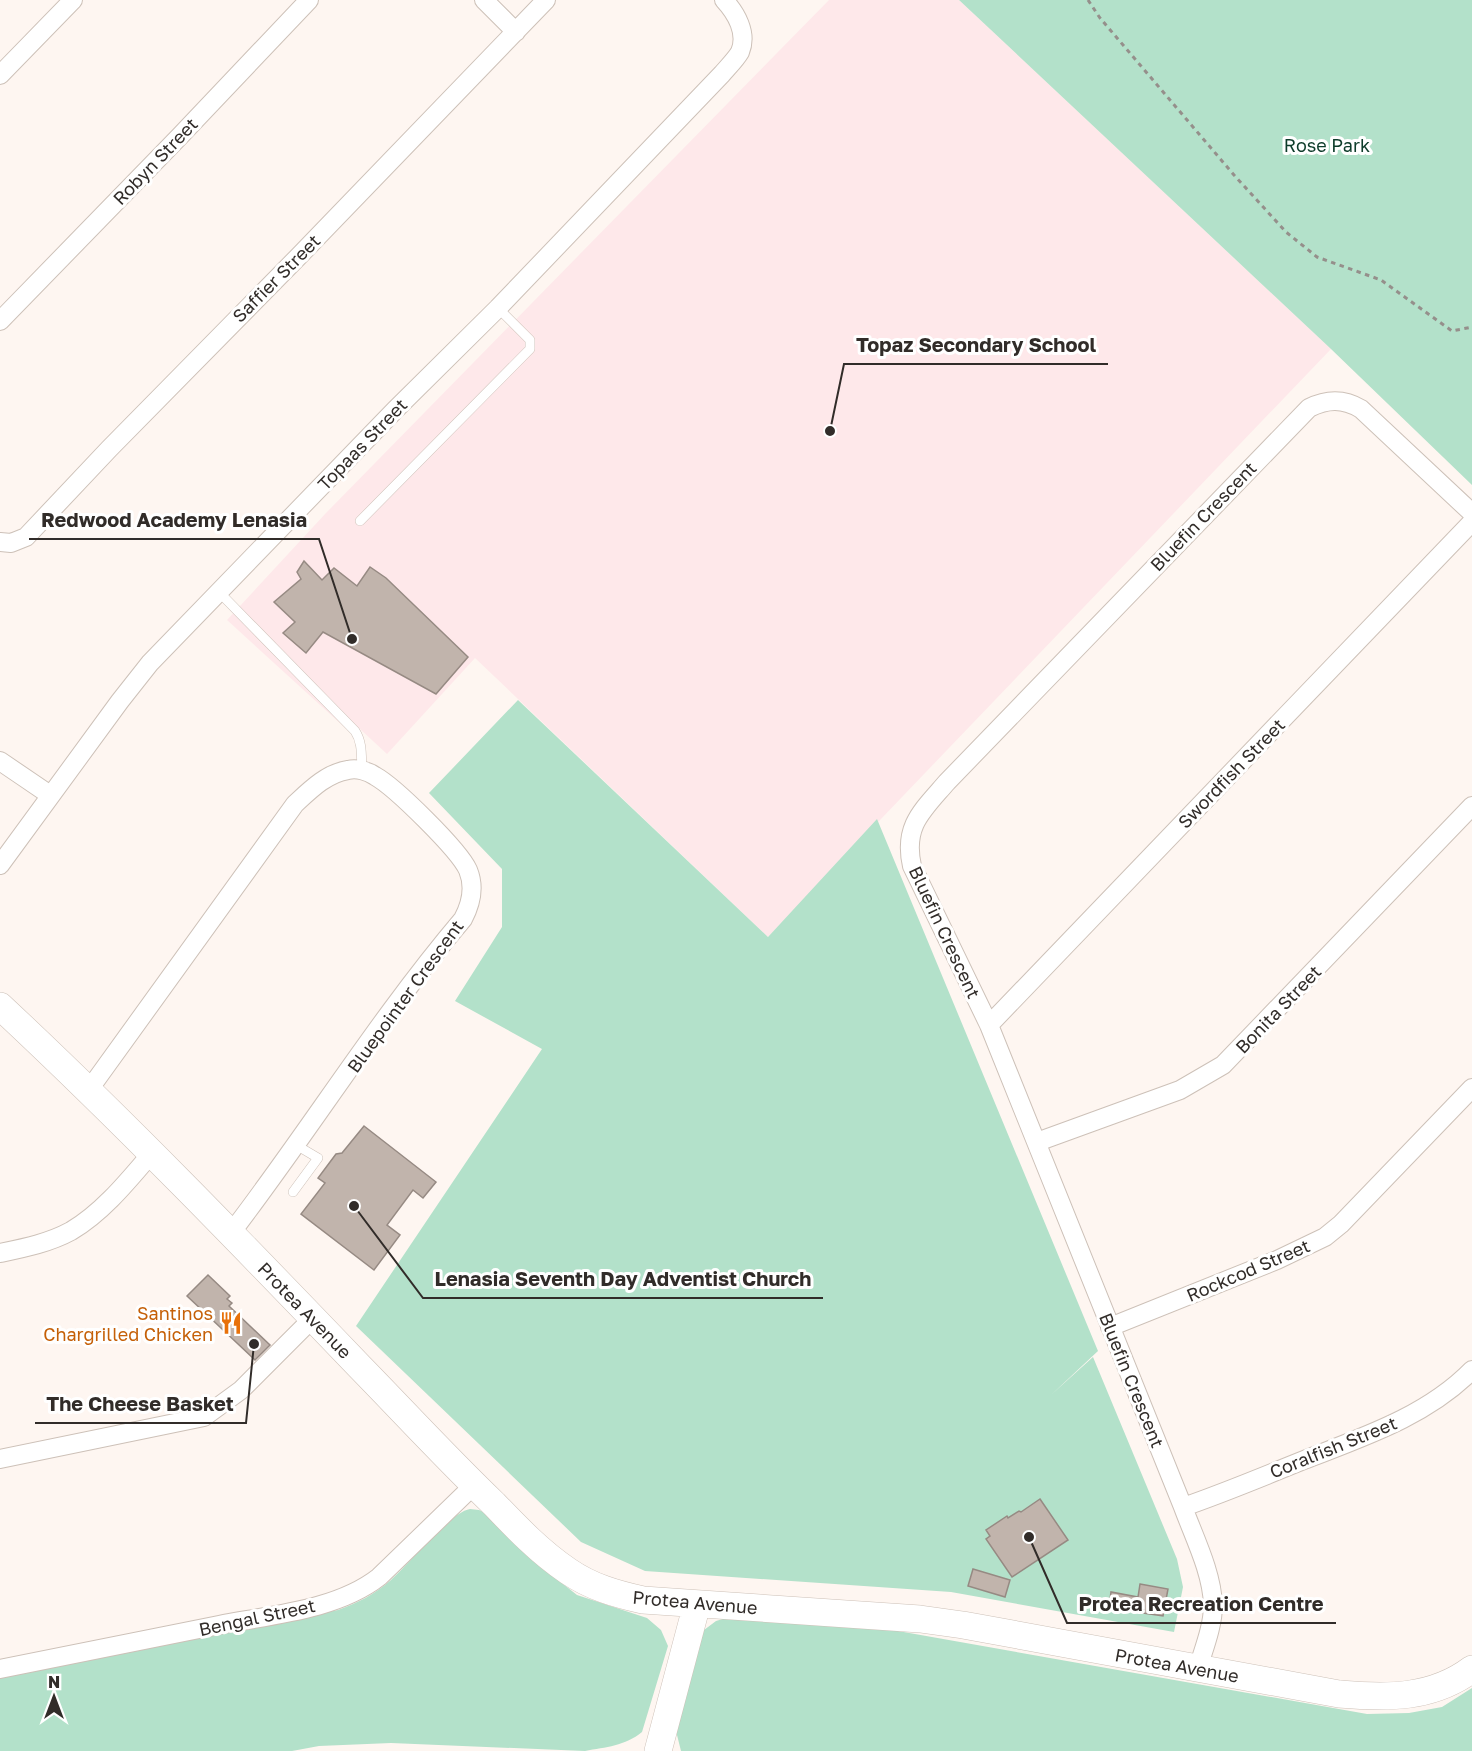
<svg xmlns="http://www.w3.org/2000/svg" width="1472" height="1751" font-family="'Golos Text',sans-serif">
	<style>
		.education { fill: #fee8ea }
		.green { fill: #b3e1ca }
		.building { fill: #c1b4ac; stroke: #968a83; stroke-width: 1.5 }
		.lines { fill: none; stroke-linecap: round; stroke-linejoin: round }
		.lane-casing { stroke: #cdc1b8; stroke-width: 10 }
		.street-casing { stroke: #cdc1b8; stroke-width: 20 }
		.secondary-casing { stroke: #cdc1b8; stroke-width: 28 }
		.path { stroke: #958f8b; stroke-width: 3; stroke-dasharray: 4.5 4.5; stroke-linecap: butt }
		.lane { stroke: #fff; stroke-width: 9 }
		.street { stroke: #fff; stroke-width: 18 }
		.secondary { stroke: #fff; stroke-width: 27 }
		.labels { text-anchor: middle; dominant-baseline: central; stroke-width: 6; stroke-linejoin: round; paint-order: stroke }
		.park-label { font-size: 18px; fill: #0d3c2a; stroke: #fff }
		.street-label { font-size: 18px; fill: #312c29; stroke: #fff }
		.food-label { font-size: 18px; fill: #c56008; stroke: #fff; text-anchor: end }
		.leader { fill: none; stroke: #312c29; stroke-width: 2 }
		.callout-dot { fill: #312c29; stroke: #fff; stroke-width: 2 }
		.callout-label { font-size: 20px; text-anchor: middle; font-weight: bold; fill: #312c29; stroke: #fff; stroke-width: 6; stroke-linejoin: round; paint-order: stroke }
	</style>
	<rect width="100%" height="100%" fill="#fef6f1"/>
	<!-- education -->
	<path class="education" d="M829,0H959L1331,349L768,937L475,658L387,754L360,729L353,735L227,620L326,513Z"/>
	<!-- green -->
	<path class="green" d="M959,0H1472V485L1331,349Z
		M518,700L768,937L877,819L1098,1351L1051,1395L1093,1357L1177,1559L1183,1587L1174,1632L951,1592L645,1571L581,1542L356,1326L542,1049L455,1001L502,927V869L429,793Z
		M470,1509L479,1510L490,1515L525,1554L577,1595L647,1618L661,1630L668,1646L642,1732C625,1746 606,1747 585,1751L391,1743L319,1746L292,1751H0V1677L338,1610C358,1603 375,1594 391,1580C408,1565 450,1512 470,1509Z
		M736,1615L898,1631L1367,1714L1409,1713L1442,1707L1472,1688V1751H681L676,1731L704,1630L716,1621Z"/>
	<!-- building -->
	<path class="building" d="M304,561L322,580L334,568L357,586L370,567L386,578L468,657L436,694L323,632L306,653L283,633L295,622L274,602L301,579L297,572Z
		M364,1126L436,1182L423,1198L413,1190L387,1225L400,1235L374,1270L301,1214L325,1183L318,1178L336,1154L342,1153Z
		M208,1275L230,1296L227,1299L232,1303L229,1306L270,1345L255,1360L187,1296Z
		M1040,1499L1068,1540L1012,1577L986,1539L990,1536L986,1530L1007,1516L1008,1518L1019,1511L1021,1512Z
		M973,1569L1010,1580L1005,1597L968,1586Z
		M1140,1584L1168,1589L1163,1616L1109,1608L1111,1592L1138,1597Z"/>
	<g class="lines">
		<!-- lane casing -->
		<g class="lane-casing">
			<path id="lane" d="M360,521L530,349V340L498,308
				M219,592L355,731C363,743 361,757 362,770
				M293,1192L318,1158L296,1145"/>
		</g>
		<!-- street casing -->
		<g class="street-casing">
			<path id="street" d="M484,0L516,32
				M0,75L73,0
				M0,321L180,136L309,0
				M0,542L11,543L26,537L109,449L299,256L546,0
				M0,761L50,795
				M0,865L120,701L150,663L395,410L498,308L722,74C728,67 736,59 740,52C748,33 736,13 724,0
				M989,1025L1472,522
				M88,1091L295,804C310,790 327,773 348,770C357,768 368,771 375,776C395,787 459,850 468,870C475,887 471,904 463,919C379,1018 310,1130 231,1233
				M1037,1142L1180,1090L1223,1065L1472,806
				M0,1253C24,1248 49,1243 71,1231C102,1213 128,1181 151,1154
				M1110,1327L1277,1260L1325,1237L1341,1224L1472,1088
				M0,1459L204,1417L241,1390L313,1318
				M1183,1507C1224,1493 1264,1476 1304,1460C1363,1437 1427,1416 1472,1370
				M1198,1668C1204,1648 1213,1626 1213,1605C1212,1572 1194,1537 1183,1507L989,1025L912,866C903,826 922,811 947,782L1309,408C1327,399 1343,398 1361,409L1472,513
				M0,1669C73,1655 146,1640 219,1625C271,1615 337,1610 379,1577L474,1485"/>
		</g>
		<!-- secondary casing -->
		<g class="secondary-casing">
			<path id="secondary" d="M0,1006C123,1121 241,1243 358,1365C403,1411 447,1459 494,1504C517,1528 540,1552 568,1571C591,1587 616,1594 643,1600L920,1619L963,1625L1339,1694C1387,1698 1432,1699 1472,1669
				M658,1751L697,1604"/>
		</g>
		<!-- path -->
		<path class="path" d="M1088,0L1100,18L1234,175L1286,232L1317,257L1381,280L1452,331L1472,327"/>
		<!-- lane -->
		<use href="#lane" class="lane"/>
		<!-- street -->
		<use href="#street" class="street"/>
		<!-- secondary -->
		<use href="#secondary" class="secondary"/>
	</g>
	<!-- icons -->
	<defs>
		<g id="restaurant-bare" transform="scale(1.8)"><path d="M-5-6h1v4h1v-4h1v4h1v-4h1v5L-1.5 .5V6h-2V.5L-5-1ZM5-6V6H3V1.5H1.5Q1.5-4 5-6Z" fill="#e8710a" stroke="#fff" stroke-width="2.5" paint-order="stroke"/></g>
	</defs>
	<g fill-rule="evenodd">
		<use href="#restaurant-bare" x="231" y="1323"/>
	</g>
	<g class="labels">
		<!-- park labels -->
		<g class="park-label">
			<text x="1327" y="145">Rose Park</text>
		</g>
		<!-- street labels -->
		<g class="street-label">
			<text transform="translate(155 161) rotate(-46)">Robyn Street</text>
			<text transform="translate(276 278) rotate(-45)">Saffier Street</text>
			<text transform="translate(362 444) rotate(-46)">Topaas Street</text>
			<text transform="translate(1203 516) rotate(-46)">Bluefin Crescent</text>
			<text transform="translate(1231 773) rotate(-46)">Swordfish Street</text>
			<text transform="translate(945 932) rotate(65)">Bluefin Crescent</text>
			<text transform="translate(405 996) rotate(-54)">Bluepointer Crescent</text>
			<text transform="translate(1278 1009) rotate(-46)">Bonita Street</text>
			<text transform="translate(1248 1270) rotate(-23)">Rockcod Street</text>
			<text transform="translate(305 1310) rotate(46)">Protea Avenue</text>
			<text transform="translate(1132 1380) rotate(68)">Bluefin Crescent</text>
			<text transform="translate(1333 1447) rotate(-22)">Coralfish Street</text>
			<text transform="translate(695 1602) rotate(5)">Protea Avenue</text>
			<text transform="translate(257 1617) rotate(-12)">Bengal Street</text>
			<text transform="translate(1177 1665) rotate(10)">Protea Avenue</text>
		</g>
		<!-- food labels -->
		<g class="food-label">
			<text x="213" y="1313">Santinos<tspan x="213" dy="21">Chargrilled Chicken</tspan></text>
		</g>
	</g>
	<!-- callouts -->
	<path class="leader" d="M830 431L844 364H1108M352 639L319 539H29M354 1206L423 1298H823M254 1344L246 1423H35M1029 1537L1067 1623H1336"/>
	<g class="callout-dot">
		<circle cx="830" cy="431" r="6"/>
		<circle cx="352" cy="639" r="6"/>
		<circle cx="354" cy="1206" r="6"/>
		<circle cx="254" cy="1344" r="6"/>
		<circle cx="1029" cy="1537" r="6"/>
	</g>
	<g class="callout-label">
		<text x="976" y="352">Topaz Secondary School</text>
		<text x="174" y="527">Redwood Academy Lenasia</text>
		<text x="623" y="1286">Lenasia Seventh Day Adventist Church</text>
		<text x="140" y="1411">The Cheese Basket</text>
		<text x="1201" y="1611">Protea Recreation Centre</text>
	</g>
	<!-- north arrow -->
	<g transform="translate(54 1697)" stroke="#ffffff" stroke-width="4.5" paint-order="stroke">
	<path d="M0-4.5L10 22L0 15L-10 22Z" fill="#312c29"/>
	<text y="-9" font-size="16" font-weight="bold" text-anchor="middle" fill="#312c29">N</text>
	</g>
</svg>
